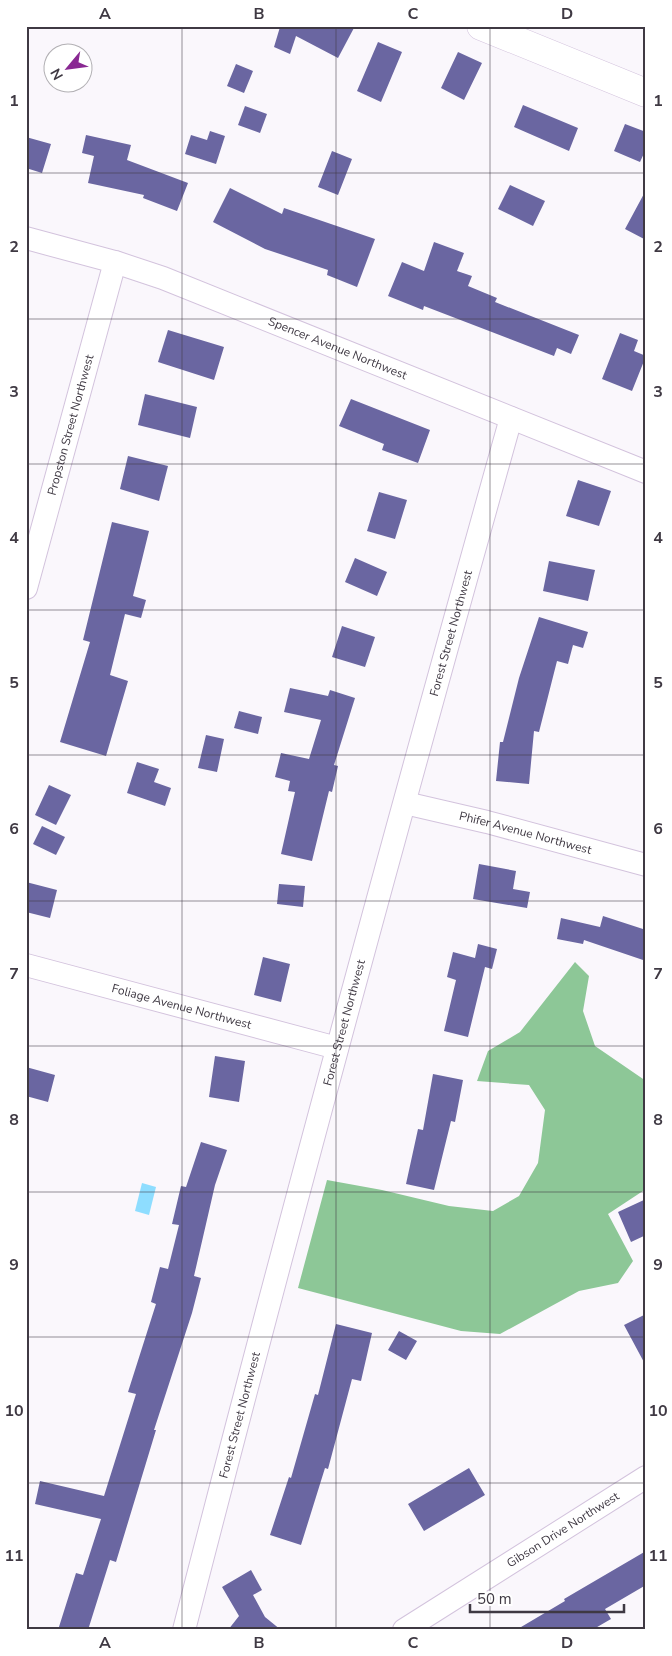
<svg xmlns="http://www.w3.org/2000/svg" width="672" height="1656" font-family="'Nunito Sans',sans-serif">
	<style>
		.forest { fill: #8dc797 }
		.water { fill: #8eddff }
		.building { fill: #6a66a1 }
		.lines { fill: none; stroke-linecap: round; stroke-linejoin: round }
		.street-casing { stroke: #d3c3dd; stroke-width: 24 }
		.secondary-casing { stroke: #d3c3dd; stroke-width: 29 }
		.street { stroke: #fff; stroke-width: 22 }
		.secondary { stroke: #fff; stroke-width: 28 }
		.grid { fill: none; stroke: #3f3943; stroke-width: 1; stroke-opacity: 0.55 }
		.labels { text-anchor: middle; dominant-baseline: central; stroke-width: 5; stroke-linejoin: round; paint-order: stroke }
		.street-label { font-size: 12px; fill: #3f3943; stroke: #fff }
		.neatline { fill: none; stroke: #3f3943; stroke-width: 2 }
		.grid-label { font-size: 16px; text-anchor: middle; font-weight: bold; fill: #3f3943 }
	</style>
	<rect width="100%" height="100%" fill="#faf7fc"/>
	<!-- forest -->
	<path class="forest" d="M575,962L589,976L583,1011L595,1046L646,1081V1189L608,1214L633,1261L618,1283L579,1291L500,1334L461,1331L298,1288L327,1180L382,1190L449,1206L493,1211L519,1196L538,1163L545,1110L529,1085L477,1081L488,1051L520,1032Z"/>
	<!-- water -->
	<path class="water" d="M142,1183L156,1187L149,1215L135,1211Z"/>
	<!-- building -->
	<path class="building" d="M278,26H355L338,58L296,36L290,54L274,47L280,27Z
		M378,42L402,52L381,102L357,91Z
		M458,52L482,63L464,100L441,88Z
		M236,64L253,71L244,93L227,86Z
		M523,105L578,128L569,151L514,127Z
		M245,106L267,114L260,133L238,125Z
		M625,124L646,132V149L640,162L614,151Z
		M210,131L225,136L216,164L185,154L191,135L207,140Z
		M86,135L131,145L127,160L188,183L177,211L143,198L144,195L88,183L94,156L82,153Z
		M26,137L51,144L42,173L26,168Z
		M332,151L352,159L338,195L318,187Z
		M510,185L545,201L533,226L498,209Z
		M230,188L282,214L284,208L375,239L357,287L327,275L328,270L265,249L213,222Z
		M646,190V240L625,229Z
		M434,242L464,253L457,271L472,276L468,286L497,298L495,302L579,335L571,354L557,348L554,356L424,306L423,310L388,296L402,262L424,271Z
		M168,330L224,347L214,380L158,362Z
		M620,333L638,340L634,351L646,356L632,391L602,379Z
		M145,394L197,407L190,438L138,425Z
		M351,399L430,430L418,463L382,450L384,444L339,426Z
		M128,456L168,466L159,501L120,489Z
		M578,480L611,491L599,526L566,516Z
		M379,492L407,500L395,539L367,531Z
		M112,522L149,531L133,596L146,600L141,618L125,614L110,675L128,681L106,756L60,742L90,642L83,640Z
		M355,558L387,572L377,596L345,582Z
		M549,561L595,570L588,601L543,591Z
		M539,617L588,632L583,648L573,645L568,664L557,661L539,732L534,731L529,784L496,781L500,742H503L519,678Z
		M342,626L375,637L365,667L332,657Z
		M290,688L328,696L330,690L355,698L334,765L338,766L332,792L329,791L312,861L281,854L295,792L288,791L290,781L275,777L281,753L309,759L321,720L284,712Z
		M239,711L262,717L258,734L234,728Z
		M206,735L224,739L217,772L198,768Z
		M137,762L159,769L154,782L171,788L165,806L127,793Z
		M49,785L71,795L56,825L35,815Z
		M42,826L65,837L56,855L33,844Z
		M479,864L516,871L513,889L530,892L527,908L473,899Z
		M26,882L57,890L50,918L26,912Z
		M279,884L305,886L303,907L277,904Z
		M603,916L646,930V961L584,940L583,944L557,939L561,918L600,927Z
		M478,944L497,949L492,969L485,967L468,1037L444,1031L456,980L447,977L453,952L475,958Z
		M263,957L290,964L281,1002L254,995Z
		M215,1056L245,1061L239,1102L209,1097Z
		M26,1067L55,1075L48,1102L26,1096Z
		M433,1074L463,1080L455,1122L451,1121L434,1190L406,1184L418,1129L423,1130Z
		M201,1142L227,1150L215,1185L194,1276L201,1278L192,1313L154,1430H156L116,1562L110,1560L88,1630H58L76,1573L83,1575L101,1519L35,1504L40,1481L104,1496L136,1394L128,1392L156,1304L151,1302L160,1267L168,1269L179,1225L172,1224L181,1186L186,1187Z
		M646,1199V1235L631,1242L618,1212Z
		M646,1314V1366L624,1325Z
		M336,1324L372,1333L361,1381L352,1379L328,1469L325,1468L301,1545L270,1535L289,1477L291,1478L315,1394L318,1395Z
		M399,1331L417,1341L406,1360L388,1350Z
		M469,1468L485,1495L424,1531L408,1504Z
		M646,1551V1585L605,1609L611,1619L592,1630H516L565,1601L564,1599Z
		M251,1570L262,1590L253,1595L265,1617L281,1630H228L239,1616L222,1587Z"/>
	<g class="lines">
		<!-- street casing -->
		<g class="street-casing">
			<g id="street">
				<path id="s1" d="M26,238L115,262L163,278L646,472"/>
				<path id="s2" d="M26,588L115,262"/>
				<path id="s3" d="M405,803L487,822L646,865"/>
				<path id="s4" d="M26,965L337,1048"/>
				<path id="s5" d="M184,1630C288,1224 398,821 511,418"/>
				<path id="s6" d="M404,1630L646,1477"/>
			</g>
		</g>
		<!-- secondary casing -->
		<g class="secondary-casing">
			<path id="secondary" d="M481,26L646,93"/>
		</g>
		<!-- street -->
		<use href="#street" class="street"/>
		<!-- secondary -->
		<use href="#secondary" class="secondary"/>
	</g>
	<!-- grid -->
	<path class="grid" d="M182,26V1630M336,26V1630M490,26V1630M26,173H646M26,319H646M26,464H646M26,610H646M26,755H646M26,901H646M26,1046H646M26,1192H646M26,1337H646M26,1483H646"/>
	<g class="labels">
		<!-- street labels -->
		<g class="street-label">
			<text stroke="none"><textPath href="#s1" startOffset="331">Spencer Avenue Northwest</textPath></text>
			<text stroke="none"><textPath href="#s2" startOffset="169">Propston Street Northwest</textPath></text>
			<text stroke="none"><textPath href="#s5" startOffset="1032">Forest Street Northwest</textPath></text>
			<text stroke="none"><textPath href="#s3" startOffset="124">Phifer Avenue Northwest</textPath></text>
			<text stroke="none"><textPath href="#s4" startOffset="161">Foliage Avenue Northwest</textPath></text>
			<text stroke="none"><textPath href="#s5" startOffset="628">Forest Street Northwest</textPath></text>
			<text stroke="none"><textPath href="#s5" startOffset="222">Forest Street Northwest</textPath></text>
			<text stroke="none"><textPath href="#s6" startOffset="188">Gibson Drive Northwest</textPath></text>
		</g>
	</g>
	<!-- border -->
	<rect width="672" height="1656" fill="none" stroke="#ffffff" stroke-width="55"/>
	<!-- north arrow -->
	<g transform="translate(68 68) rotate(241)"><circle r="24" fill="#ffffff" stroke="#b2b0b4"/>
	<path d="M0-4L9 19L0 12L-9 19Z" fill="#892892"/>
	<text y="-8" font-size="14" font-weight="bold" text-anchor="middle" fill="#3f3943">N</text>
	</g>
	<!-- scale -->
	<path d="M470 1604v8h154v-8" fill="none" stroke="#3f3943" stroke-width="2.5"/>
	<text x="477" y="1604" font-size="15" fill="#3f3943" stroke="#ffffff" stroke-width="4" paint-order="stroke">50 m</text>
	<rect x="28" y="28" width="616" height="1600" class="neatline"/>
	<g class="grid-label">
		<text x="105" y="19">A</text>
		<text x="259" y="19">B</text>
		<text x="413" y="19">C</text>
		<text x="567" y="19">D</text>
		<text x="14" y="106">1</text>
		<text x="658" y="106">1</text>
		<text x="14" y="252">2</text>
		<text x="658" y="252">2</text>
		<text x="14" y="397">3</text>
		<text x="658" y="397">3</text>
		<text x="14" y="543">4</text>
		<text x="658" y="543">4</text>
		<text x="14" y="688">5</text>
		<text x="658" y="688">5</text>
		<text x="14" y="834">6</text>
		<text x="658" y="834">6</text>
		<text x="14" y="979">7</text>
		<text x="658" y="979">7</text>
		<text x="14" y="1125">8</text>
		<text x="658" y="1125">8</text>
		<text x="14" y="1270">9</text>
		<text x="658" y="1270">9</text>
		<text x="14" y="1416">10</text>
		<text x="658" y="1416">10</text>
		<text x="14" y="1561">11</text>
		<text x="658" y="1561">11</text>
		<text x="105" y="1648">A</text>
		<text x="259" y="1648">B</text>
		<text x="413" y="1648">C</text>
		<text x="567" y="1648">D</text>
	</g>
</svg>
